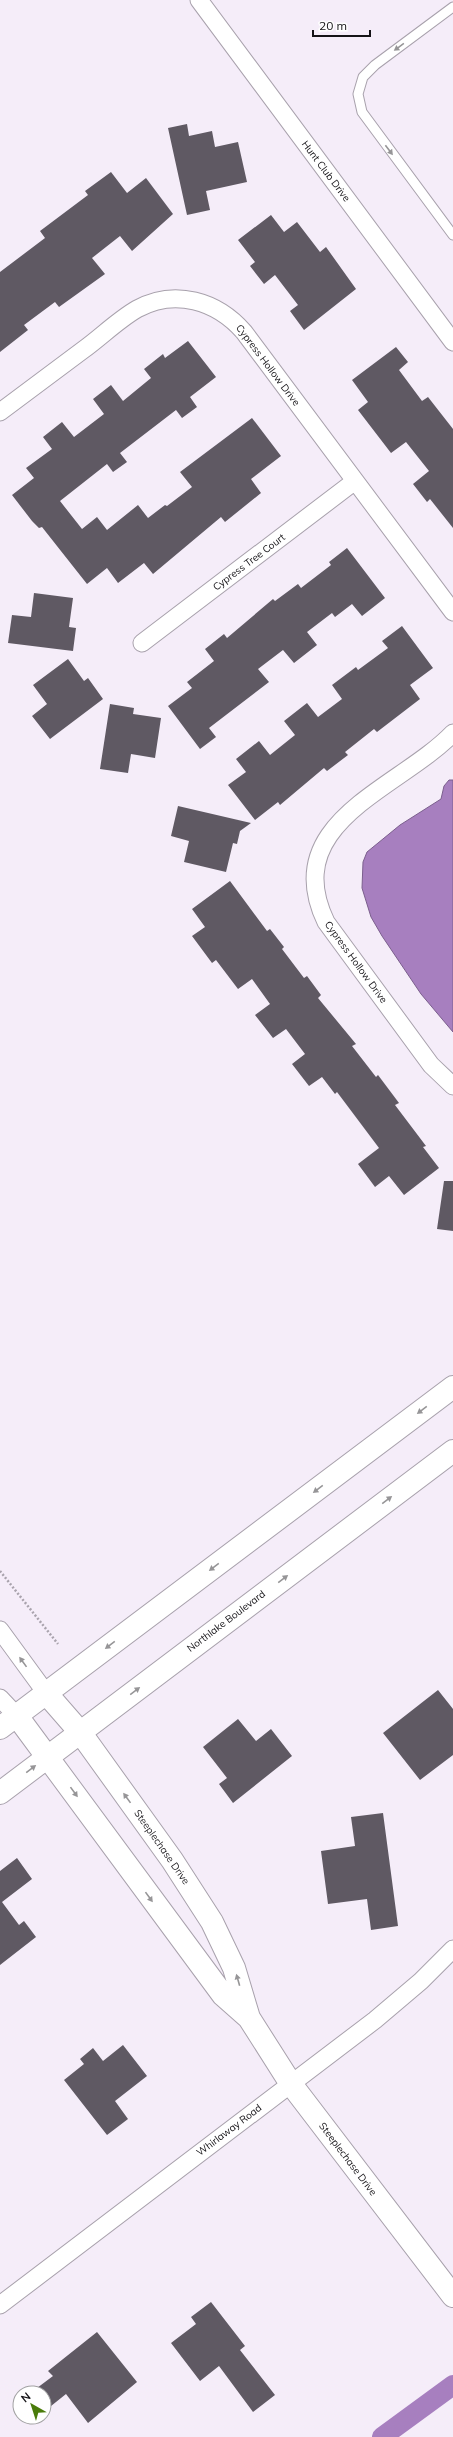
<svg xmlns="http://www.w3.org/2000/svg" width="453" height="2437" font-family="Mulish,sans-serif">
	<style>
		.water { fill: #a77fbf; stroke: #7b5f8d }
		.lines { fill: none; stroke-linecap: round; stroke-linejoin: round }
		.canal { stroke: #a77fbf; stroke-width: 20 }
		.building { fill: #5f5963 }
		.lane-casing { stroke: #a8a1ac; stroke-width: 11 }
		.street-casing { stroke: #a8a1ac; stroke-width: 19 }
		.secondary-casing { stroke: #a8a1ac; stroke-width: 24 }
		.path { stroke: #a9a3ad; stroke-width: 2.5; stroke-dasharray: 2 2; stroke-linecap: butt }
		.lane { stroke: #fff; stroke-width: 9 }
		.street { stroke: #fff; stroke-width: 17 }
		.secondary { stroke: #fff; stroke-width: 22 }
		.oneway { fill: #969597 }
		.labels { text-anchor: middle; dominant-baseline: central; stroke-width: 4; stroke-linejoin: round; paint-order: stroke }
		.street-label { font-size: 10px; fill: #151317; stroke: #fff }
	</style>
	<rect width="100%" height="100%" fill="#f5edf9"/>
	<!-- water -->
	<path class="water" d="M449,780H453V1032L421,994L382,936L371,917L362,888L363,862L367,852L400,825L441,799L444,786Z"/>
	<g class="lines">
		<!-- canal -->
		<path class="canal" d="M382,2437L453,2385"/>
	</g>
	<!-- building -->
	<path class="building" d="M187,124L189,136L212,131L215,147L238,142L247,182L206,191L210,210L187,215L168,128Z
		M111,172L127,193L146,178L173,214L132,251L120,236L92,258L105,274L59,307L55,302L24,325L28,330L0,352V272L45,238L40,231L88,195L85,191Z
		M271,215L284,232L297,222L320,252L326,247L356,289L304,330L290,311L298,305L275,275L264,284L250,266L255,262L238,240Z
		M188,341L216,377L190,397L197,407L182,418L176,410L120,453L127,462L113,472L107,464L60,501L82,529L97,517L107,530L138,505L148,518L165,505L167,506L192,487L180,472L252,418L281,456L251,479L261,493L225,522L221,517L153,574L144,563L118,583L107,568L87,584L42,527L39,528L32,521L12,495L34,478L26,468L52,449L43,437L62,422L74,437L104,414L93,399L111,385L123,401L151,378L144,369L163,354L165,358Z
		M396,347L408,362L399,370L422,401L428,397L453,429V528L430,499L427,502L413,484L429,471L406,442L391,453L358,410L368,402L352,380Z
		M347,548L385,598L362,616L352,604L335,617L332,613L307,632L317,645L294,663L283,650L258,669L269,682L209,728L216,737L200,749L168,706L192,688L187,682L214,661L205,649L224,634L227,638L273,599L275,601L298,584L301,588L331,565L329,562Z
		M34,593L73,598L69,627L76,628L73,651L8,643L12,615L31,617Z
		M402,626L433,668L410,685L420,699L377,732L374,729L345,752L348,755L327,771L324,768L280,805L278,802L255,820L228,785L246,772L236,759L259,741L270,755L295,735L284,721L307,703L318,717L342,699L332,685L356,667L358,670L388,648L382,641Z
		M68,659L84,681L88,678L103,699L50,739L32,716L47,704L33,685Z
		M110,704L134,708L133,714L161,718L155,758L131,754L128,773L100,769Z
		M178,806L251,823L240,831L237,844L233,843L226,872L184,862L189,841L171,836Z
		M230,881L267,931L270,929L284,947L282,949L304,978L307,976L321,995L318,998L356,1044L352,1046L376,1077L378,1075L399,1103L395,1105L426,1146L423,1147L439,1168L404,1195L389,1176L375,1187L358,1164L379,1148L337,1092L335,1094L322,1077L309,1086L292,1064L305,1054L286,1029L273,1038L255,1015L270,1004L252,979L238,989L216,960L212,963L192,936L205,927L192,909Z
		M444,1181H453V1231L437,1229Z
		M438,1690L453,1709V1755L420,1780L383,1733Z
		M238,1719L256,1741L271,1729L292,1756L233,1803L219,1784L227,1778L203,1747Z
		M383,1813L398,1926L371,1930L367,1899L328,1904L321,1851L355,1846L351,1817Z
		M17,1858L32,1879L2,1902L19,1925L24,1921L36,1937L0,1965V1871Z
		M123,2045L147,2076L115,2101L128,2119L107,2135L64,2080L84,2064L80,2059L93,2048L103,2061Z
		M211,2302L245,2346L240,2350L275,2395L253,2412L219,2366L200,2381L171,2343L196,2324L191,2317Z
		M97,2332L137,2382L88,2423L66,2394L51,2406L44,2397V2393H41L37,2388L53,2376L48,2371Z"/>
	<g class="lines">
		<!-- lane casing -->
		<g class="lane-casing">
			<path id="lane" d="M453,7L375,65L363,77L358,94L362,112L453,235"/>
		</g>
		<!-- street casing -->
		<g class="street-casing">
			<path id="street" d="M199,0L453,342
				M0,412C28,391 55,371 83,350C101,337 118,320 137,309C175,288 217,301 244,332L453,612
				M142,643L355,481
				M453,733C399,789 278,822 326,922L431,1065L453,1086
				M0,1630L46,1693
				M0,1698L17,1716
				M0,2305L375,2020L421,1981L453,1949"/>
		</g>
		<!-- secondary casing -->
		<g class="secondary-casing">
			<path id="secondary" d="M46,1693L80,1732L172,1860L212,1922L234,1968L249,2018L291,2084L453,2296
				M17,1716L223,1995L249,2018
				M0,1728L453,1387
				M0,1793L453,1451"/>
		</g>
		<!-- path -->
		<path class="path" d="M0,1571L58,1644"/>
		<!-- lane -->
		<use href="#lane" class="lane"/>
		<!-- street -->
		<use href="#street" class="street"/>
		<!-- secondary -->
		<use href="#secondary" class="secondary"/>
	</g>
	<!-- one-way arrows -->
	<defs><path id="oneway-solid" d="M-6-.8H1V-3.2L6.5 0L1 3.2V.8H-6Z"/></defs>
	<g class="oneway">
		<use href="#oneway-solid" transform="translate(399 47) rotate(144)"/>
		<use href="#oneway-solid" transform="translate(389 150) rotate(53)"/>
		<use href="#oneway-solid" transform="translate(422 1410) rotate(143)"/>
		<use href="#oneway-solid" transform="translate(318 1489) rotate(143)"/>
		<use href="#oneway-solid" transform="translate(387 1500) rotate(-37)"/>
		<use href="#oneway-solid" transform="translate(214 1567) rotate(143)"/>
		<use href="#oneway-solid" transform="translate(283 1579) rotate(-37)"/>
		<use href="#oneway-solid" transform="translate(110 1645) rotate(143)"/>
		<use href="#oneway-solid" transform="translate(23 1662) rotate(-126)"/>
		<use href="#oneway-solid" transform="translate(135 1691) rotate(-37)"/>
		<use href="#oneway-solid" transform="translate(31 1769) rotate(-37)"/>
		<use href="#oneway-solid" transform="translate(74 1792) rotate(54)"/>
		<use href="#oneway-solid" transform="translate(127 1798) rotate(-126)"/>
		<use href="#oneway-solid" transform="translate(149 1897) rotate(54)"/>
		<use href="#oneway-solid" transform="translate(238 1980) rotate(-106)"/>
	</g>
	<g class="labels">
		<!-- street labels -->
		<g class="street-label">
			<text transform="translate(326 171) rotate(53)">Hunt Club Drive</text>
			<text transform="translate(268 365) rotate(53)">Cypress Hollow Drive</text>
			<text transform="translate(249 562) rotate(-37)">Cypress Tree Court</text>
			<text transform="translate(356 962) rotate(54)">Cypress Hollow Drive</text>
			<text transform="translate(226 1621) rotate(-37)">Northlake Boulevard</text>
			<text transform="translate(162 1847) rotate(55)">Steeplechase Drive</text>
			<text transform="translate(229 2130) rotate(-37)">Whirlaway Road</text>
			<text transform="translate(348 2159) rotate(53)">Steeplechase Drive</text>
		</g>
	</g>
	<!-- north arrow -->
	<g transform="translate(32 2405) rotate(321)"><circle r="19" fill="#ffffff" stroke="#a1a1a2"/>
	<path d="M0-3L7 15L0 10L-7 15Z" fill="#4a7c0b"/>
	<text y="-6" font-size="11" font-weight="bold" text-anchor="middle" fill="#151317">N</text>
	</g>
	<!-- scale -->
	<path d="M313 30v6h57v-6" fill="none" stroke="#151317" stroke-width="2"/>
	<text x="319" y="30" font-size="12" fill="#151317" stroke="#ffffff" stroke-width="3" paint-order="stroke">20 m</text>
</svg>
